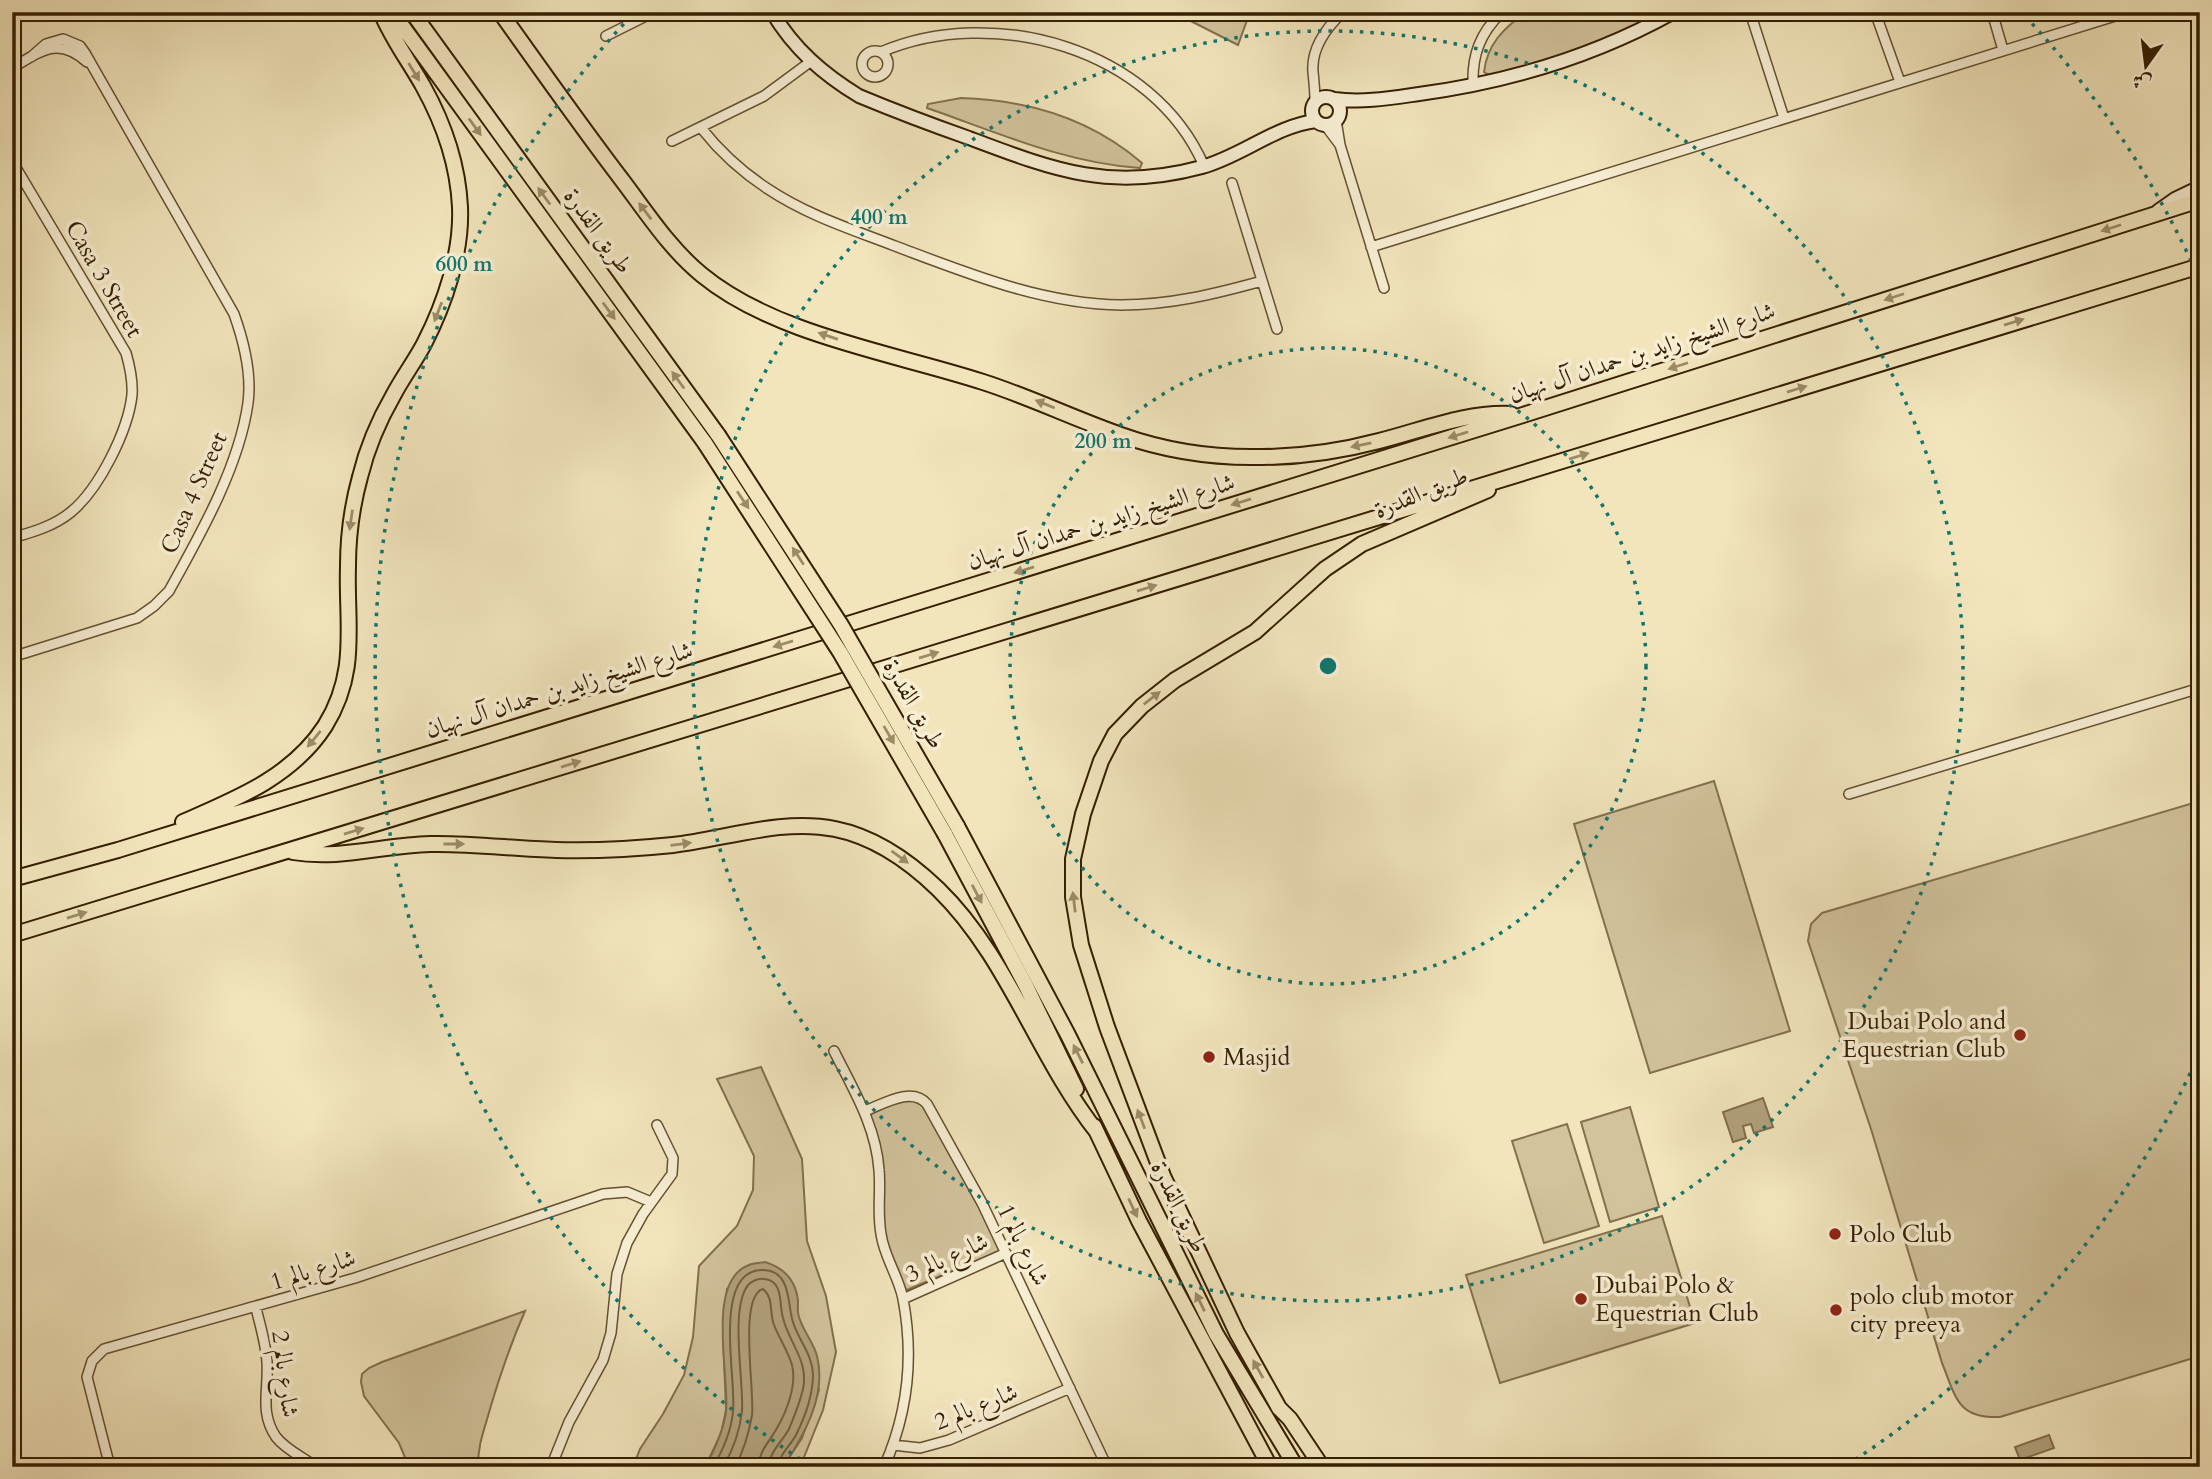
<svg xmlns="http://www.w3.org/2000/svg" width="2212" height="1479" font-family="Cardo,Amiri,serif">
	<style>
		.green { fill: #d2c39c; stroke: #84704e; stroke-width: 2 }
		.water { fill: #b2a17c; stroke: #806d4b; stroke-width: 2 }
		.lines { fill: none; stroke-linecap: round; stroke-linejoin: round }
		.shore { stroke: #74603e; stroke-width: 2 }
		.street-casing { stroke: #645030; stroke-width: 12 }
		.secondary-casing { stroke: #351e01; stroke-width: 16 }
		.primary-casing { stroke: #351e01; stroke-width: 18 }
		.street { stroke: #f7eed3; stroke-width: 9 }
		.secondary { stroke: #f7eed3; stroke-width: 12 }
		.primary { stroke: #f2e5bc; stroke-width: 14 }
		.primary-bridge-casing { stroke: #351e01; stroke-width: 18; stroke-linecap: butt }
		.primary-bridge { stroke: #f2e5bc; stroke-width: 14 }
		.oneway { fill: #9d8b68 }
		.ring { fill: none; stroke: #0f766e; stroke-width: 3.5; stroke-dasharray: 3.5 7 }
		.poi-dot { fill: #8f2418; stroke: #f7eed3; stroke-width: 2.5 }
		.labels { text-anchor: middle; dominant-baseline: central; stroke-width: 7; stroke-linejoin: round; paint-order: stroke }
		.street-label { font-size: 24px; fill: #351e01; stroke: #f7eed3 }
		.poi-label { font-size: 24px; fill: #351e01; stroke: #f7eed3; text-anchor: start }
		.centre { fill: #0f766e; stroke: #f7eed3; stroke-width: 3.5 }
		.ring-label { font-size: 21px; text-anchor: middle; font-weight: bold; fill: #0f766e; stroke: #f7eed3; stroke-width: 7; stroke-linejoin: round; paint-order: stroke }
	</style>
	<rect width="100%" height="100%" fill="#f2e5bc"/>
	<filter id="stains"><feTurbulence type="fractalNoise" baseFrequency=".00286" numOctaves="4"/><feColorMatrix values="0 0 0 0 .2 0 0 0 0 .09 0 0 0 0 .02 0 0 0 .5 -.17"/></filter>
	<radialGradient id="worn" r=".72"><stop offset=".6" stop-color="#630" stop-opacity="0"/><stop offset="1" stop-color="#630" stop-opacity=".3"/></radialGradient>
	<!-- green -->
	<path class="green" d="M1173,12H1250L1238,45Z
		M1526,12H1663L1627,34L1494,78L1484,72C1487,44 1504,28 1526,12Z
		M961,98C1028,100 1091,119 1142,163L1140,168C1065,163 996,132 927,108L928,104Z
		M1714,781L1790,1031L1650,1073L1574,824Z
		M2200,801V1356L2000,1417C1957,1419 1956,1397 1942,1363L1871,1129L1808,941L1811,924L1822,913Z
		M761,1067L802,1159L807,1241L826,1296L836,1352L823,1410L800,1467H783L802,1438L819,1390L797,1313L798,1300L727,1289L723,1333L726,1410L721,1434L705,1467H633L640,1449L663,1414L684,1375L693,1337L699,1266L737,1226L753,1190L754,1156L717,1079Z
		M905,1100C911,1100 916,1100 921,1103C936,1113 989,1226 1002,1250L902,1292L888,1254L867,1114Z
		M1630,1107L1659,1207L1610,1222L1581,1122Z
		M1567,1124L1599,1226L1544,1243L1512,1141Z
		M1662,1216L1695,1323L1500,1383L1466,1275Z
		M525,1311C511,1343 500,1375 490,1409C484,1431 478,1443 478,1467H409L399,1443L364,1396L361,1382L362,1374L369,1368L382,1362Z"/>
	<!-- water -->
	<path class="water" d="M1763,1098L1773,1127L1754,1133L1751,1124L1743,1126L1746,1138L1733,1142L1723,1112Z
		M765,1262C784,1268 796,1281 798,1301C798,1307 797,1311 799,1317C803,1331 814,1343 817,1356C827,1396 804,1435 783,1467H705C715,1449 723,1432 726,1412C730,1376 705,1281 749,1265C754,1263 761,1263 765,1262Z
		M2049,1435L2054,1448L2020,1460L2015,1447Z"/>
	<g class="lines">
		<!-- shore -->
		<path class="shore" d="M713,1467C723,1450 731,1432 733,1412C737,1381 711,1269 763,1270C788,1270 788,1297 791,1314C794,1336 812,1351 813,1374C813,1394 805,1417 796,1435C790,1446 779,1455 778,1467
			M723,1467C733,1450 740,1430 742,1411C744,1381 729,1306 749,1284C752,1281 759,1278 764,1279C784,1280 779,1306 783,1318C789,1343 809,1361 803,1389C800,1402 794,1417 789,1429C782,1442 769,1452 769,1467
			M735,1467C744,1450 749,1433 752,1415C755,1392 738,1296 763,1289C774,1298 769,1312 774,1325C779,1338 788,1351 792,1365C797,1384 787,1411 777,1428C770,1441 759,1451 758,1467"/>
		<!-- street casing -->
		<g class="street-casing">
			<path id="street" d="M1750,12L1784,118
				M1875,12L1900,82
				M1992,12L2003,50
				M606,36L654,12
				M862 64a13 13 0 1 1 26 0a13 13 0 1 1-26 0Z
				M881,52C993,4 1153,48 1204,166
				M12,68C41,51 58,36 87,62
				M1473,85C1472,55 1480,33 1502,12
				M1315,101C1315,91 1314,82 1313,72C1311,48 1326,28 1343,12
				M1336,120L1340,145L1384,288
				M1325,125L1340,145
				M702,129C721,153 742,172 768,189C807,215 851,229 895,246C967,273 1042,304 1121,305C1170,305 1215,294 1262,281
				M672,141L764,96L810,62
				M12,161L126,353C130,367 133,380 132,395C128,431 99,489 71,512C54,526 33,532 12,538
				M1232,183L1277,329
				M1371,247L2128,12
				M12,657L137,618L154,606L169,591C200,535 239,467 248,403C252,373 244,342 234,314L85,53L80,46L63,39L46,44L31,57
				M1849,794L2200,688
				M834,1051C853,1089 876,1126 879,1170C881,1191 877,1212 881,1234C884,1257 899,1277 903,1299C914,1357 908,1413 884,1467
				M865,1111C883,1104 912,1086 927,1104L982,1203L1107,1467
				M903,1299L1006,1253
				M256,1308C260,1325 266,1344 267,1362C269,1389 259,1412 276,1437C286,1450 303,1457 316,1467
				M893,1445L920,1448L949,1440L1070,1388
				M110,1467L87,1377L92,1361L104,1349L355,1278L603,1194L627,1192L651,1202
				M551,1467L569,1422L603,1360L611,1333L617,1274L627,1243L643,1214L672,1174L673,1158L657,1125"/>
		</g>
		<!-- secondary casing -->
		<g class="secondary-casing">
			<path id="secondary" d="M772,12C794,49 823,74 859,96C895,111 932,125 969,138C1054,170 1110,192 1202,167C1242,156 1275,126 1316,121
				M1312 111a14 14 0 1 1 28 0a14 14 0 1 1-28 0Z
				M1334,99C1363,103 1391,98 1419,94C1508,82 1595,56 1674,12
				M2158,211L2175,199L2200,187"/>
		</g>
		<!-- primary casing -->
		<g class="primary-casing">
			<path id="primary" d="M392,12L705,443
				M412,12L718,435
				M500,12C540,68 580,125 622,180C647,213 670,249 702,275C775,335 894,353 983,382C1030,397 1075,419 1121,435C1166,451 1214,458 1261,457C1300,457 1341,451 1379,441C1423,430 1465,412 1511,414
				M183,822C236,799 292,777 325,726C359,671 346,625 348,566C348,536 352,506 360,477C367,448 379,420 394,394C403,377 415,361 424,344C445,303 462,253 460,207C458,165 443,122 423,86C409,61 392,39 381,12
				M957,826L1068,1035L1216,1334L1296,1467
				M945,834L1026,986L1076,1089
				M293,852C339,860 384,845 430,844C472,843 514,849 556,850C595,851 634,849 673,845C725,839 782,818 835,829C875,837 909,861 938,889C1008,957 1037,1056 1097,1132
				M12,879L118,850L1523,415L2200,200
				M12,935L2200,266
				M1094,1126L1139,1221L1270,1467
				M1322,1467L1290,1419L1279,1408L1237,1333L1163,1176L1107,1027L1081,945L1073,897V859L1083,814L1101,761L1115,734L1142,706L1175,680L1255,632L1325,569L1362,544L1488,490"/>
		</g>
		<!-- street -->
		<use href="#street" class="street"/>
		<!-- secondary -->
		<use href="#secondary" class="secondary"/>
		<!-- primary -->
		<use href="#primary" class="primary"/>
		<!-- primary-bridge casing -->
		<g class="primary-bridge-casing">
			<path id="primary-bridge" d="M718,435L841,625L957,826
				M705,443L840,652L945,834"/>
		</g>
		<!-- primary-bridge -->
		<use href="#primary-bridge" class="primary-bridge"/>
	</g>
	<!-- one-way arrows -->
	<defs><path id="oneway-solid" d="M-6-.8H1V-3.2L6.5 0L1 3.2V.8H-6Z" transform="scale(1.75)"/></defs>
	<g class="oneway">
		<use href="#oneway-solid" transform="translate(414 72) rotate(58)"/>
		<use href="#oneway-solid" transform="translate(475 127) rotate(54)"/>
		<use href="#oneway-solid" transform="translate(544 196) rotate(-126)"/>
		<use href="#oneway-solid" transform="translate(645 211) rotate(-127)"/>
		<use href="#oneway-solid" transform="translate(2111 228) rotate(162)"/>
		<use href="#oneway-solid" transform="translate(1894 297) rotate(162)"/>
		<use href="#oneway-solid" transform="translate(609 311) rotate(54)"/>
		<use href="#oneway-solid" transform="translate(438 312) rotate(111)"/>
		<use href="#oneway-solid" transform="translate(2014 322) rotate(-17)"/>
		<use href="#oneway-solid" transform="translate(828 336) rotate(-161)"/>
		<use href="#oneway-solid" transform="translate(1678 366) rotate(162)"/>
		<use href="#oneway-solid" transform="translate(678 380) rotate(-126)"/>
		<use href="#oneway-solid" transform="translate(1797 389) rotate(-17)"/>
		<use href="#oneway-solid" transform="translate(1045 404) rotate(-158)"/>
		<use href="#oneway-solid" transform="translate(1458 435) rotate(163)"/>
		<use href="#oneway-solid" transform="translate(1361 445) rotate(169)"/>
		<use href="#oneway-solid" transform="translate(1579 456) rotate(-17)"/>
		<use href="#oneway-solid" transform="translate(743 500) rotate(56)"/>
		<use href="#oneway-solid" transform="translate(1241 502) rotate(163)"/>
		<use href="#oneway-solid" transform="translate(351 520) rotate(98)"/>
		<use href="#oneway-solid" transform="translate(798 556) rotate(-123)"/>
		<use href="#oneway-solid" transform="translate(1024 570) rotate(163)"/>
		<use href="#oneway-solid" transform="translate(1147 588) rotate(-17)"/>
		<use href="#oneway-solid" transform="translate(783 644) rotate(163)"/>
		<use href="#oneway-solid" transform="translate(929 655) rotate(-17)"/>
		<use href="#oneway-solid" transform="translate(1152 698) rotate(-38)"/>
		<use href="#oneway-solid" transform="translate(889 735) rotate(60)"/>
		<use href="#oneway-solid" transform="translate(314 739) rotate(129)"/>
		<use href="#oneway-solid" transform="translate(571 764) rotate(-17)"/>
		<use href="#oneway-solid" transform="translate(354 831) rotate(-17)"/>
		<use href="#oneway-solid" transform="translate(454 844)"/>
		<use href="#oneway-solid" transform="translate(681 844) rotate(-7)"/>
		<use href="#oneway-solid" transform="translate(900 857) rotate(36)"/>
		<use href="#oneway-solid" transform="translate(977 894) rotate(62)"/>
		<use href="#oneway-solid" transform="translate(1074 902) rotate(-97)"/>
		<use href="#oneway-solid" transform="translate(77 915) rotate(-17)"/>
		<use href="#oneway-solid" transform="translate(1078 1054) rotate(-117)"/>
		<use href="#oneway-solid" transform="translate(1141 1119) rotate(-111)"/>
		<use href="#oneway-solid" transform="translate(1133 1208) rotate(65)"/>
		<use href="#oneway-solid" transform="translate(1200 1302) rotate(-116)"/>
		<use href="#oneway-solid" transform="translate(1258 1369) rotate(-119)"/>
	</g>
	<!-- distance rings -->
	<g class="ring">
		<circle cx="1328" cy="666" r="318"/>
		<circle cx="1328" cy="666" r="635"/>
		<path d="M2199 1054A953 953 0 0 1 1847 1465M809 1465A953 953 0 0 1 631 16M2025 16A953 953 0 0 1 2199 278"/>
	</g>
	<!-- markers -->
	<g class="poi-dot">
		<circle cx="2020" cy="1035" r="7"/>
		<circle cx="1209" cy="1057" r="7"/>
		<circle cx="1835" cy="1234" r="7"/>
		<circle cx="1581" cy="1299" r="7"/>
		<circle cx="1836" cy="1310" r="7"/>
	</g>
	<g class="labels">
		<!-- street labels -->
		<g class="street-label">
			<text transform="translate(598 231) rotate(54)">طريق القدرة</text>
			<text transform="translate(104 279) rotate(60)">Casa 3 Street</text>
			<text transform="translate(1642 353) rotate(-18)">شارع الشيخ زايد بن حمدان آل نهيان</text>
			<text transform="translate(194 493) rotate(-66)">Casa 4 Street</text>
			<text transform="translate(1421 493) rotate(-22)">طريق القدرة</text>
			<text transform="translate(1101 522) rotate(-17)">شارع الشيخ زايد بن حمدان آل نهيان</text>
			<text transform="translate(559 690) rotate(-17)">شارع الشيخ زايد بن حمدان آل نهيان</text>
			<text transform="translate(914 704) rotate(60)">طريق القدرة</text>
			<text transform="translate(1179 1207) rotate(64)">طريق القدرة</text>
			<text transform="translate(1023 1245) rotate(64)">شارع بالم 1</text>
			<text transform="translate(947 1258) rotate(-24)">شارع بالم 3</text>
			<text transform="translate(313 1270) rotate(-17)">شارع بالم 1</text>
			<text transform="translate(285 1374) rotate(83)">شارع بالم 2</text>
			<text transform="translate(976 1407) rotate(-22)">شارع بالم 2</text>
		</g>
		<!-- poi labels -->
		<g class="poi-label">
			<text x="2006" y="1021" text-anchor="end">Dubai Polo and<tspan x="2006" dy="28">Equestrian Club</tspan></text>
			<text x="1223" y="1057">Masjid</text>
			<text x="1849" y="1234">Polo Club</text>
			<text x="1595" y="1285">Dubai Polo &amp;<tspan x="1595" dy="28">Equestrian Club</tspan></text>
			<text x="1850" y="1296">polo club motor<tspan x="1850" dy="28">city preeya</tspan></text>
		</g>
	</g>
	<circle cx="1328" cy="666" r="10" class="centre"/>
	<g class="ring-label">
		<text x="879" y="224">400 m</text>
		<text x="464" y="271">600 m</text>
		<text x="1103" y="448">200 m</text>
	</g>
	<!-- margin -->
	<rect width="2212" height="1479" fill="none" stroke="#f2e5bc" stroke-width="42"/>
	<rect x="14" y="14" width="2184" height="1451" fill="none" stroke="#351e01" stroke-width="3.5"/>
	<rect x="21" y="21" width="2170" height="1437" fill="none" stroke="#351e01" stroke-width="2"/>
	<!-- north arrow -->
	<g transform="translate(2146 66) rotate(194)" stroke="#f7eed3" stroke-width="5" paint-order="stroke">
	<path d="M0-5L12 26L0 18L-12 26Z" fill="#351e01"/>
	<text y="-10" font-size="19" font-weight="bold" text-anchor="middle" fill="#351e01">ش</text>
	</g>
	<rect width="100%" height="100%" filter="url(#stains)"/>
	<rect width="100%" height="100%" fill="url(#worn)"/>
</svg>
